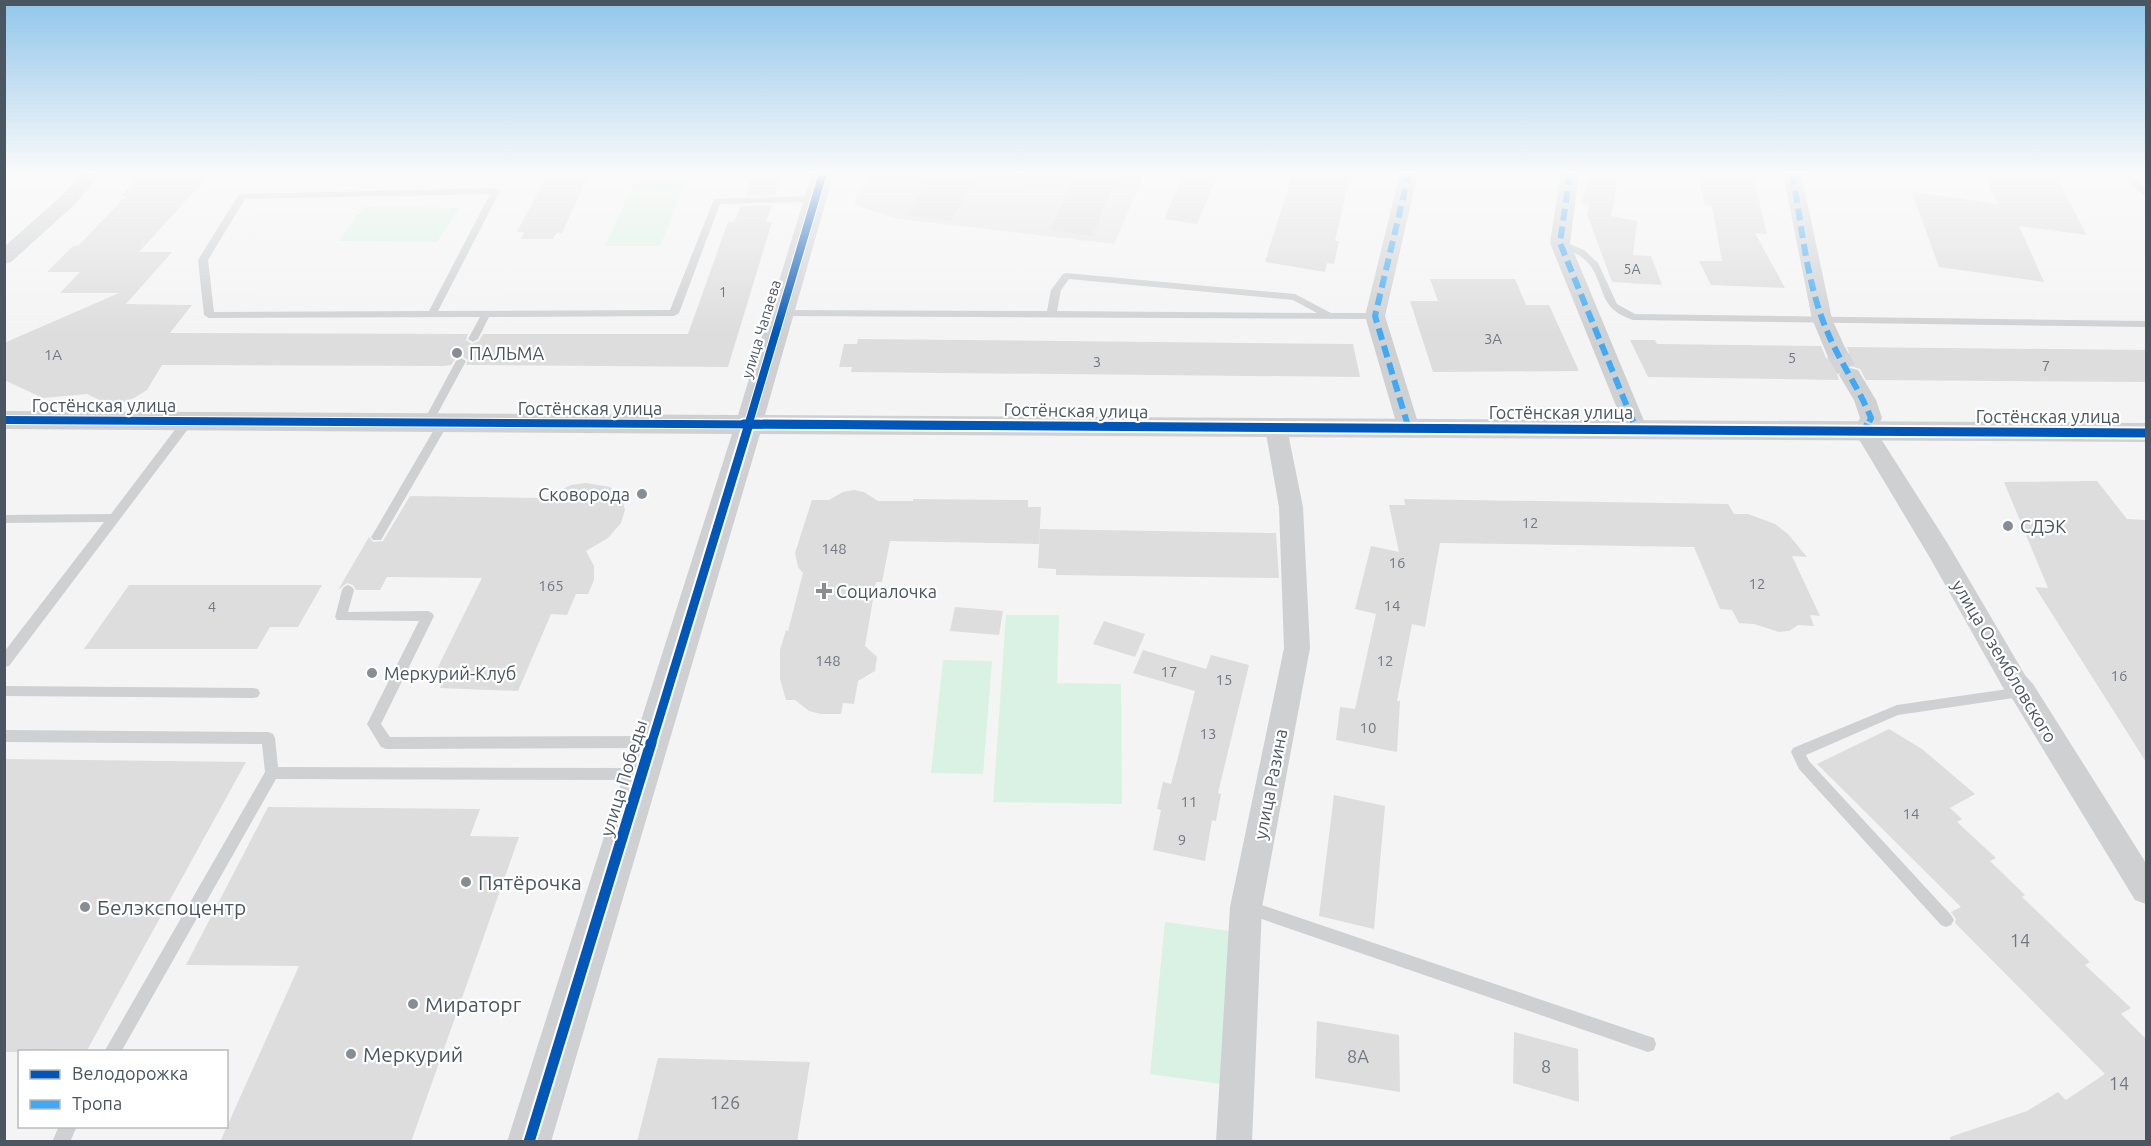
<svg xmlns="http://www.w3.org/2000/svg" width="2151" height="1146" font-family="Ubuntu,sans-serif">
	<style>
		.education { fill: #e6e5e6 }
		.green { fill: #d9f2e3 }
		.building { fill: #ddddde }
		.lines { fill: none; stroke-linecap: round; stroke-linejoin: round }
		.minor-tunnel { stroke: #d2d4d7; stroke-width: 20; stroke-dasharray: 20 10; stroke-linecap: butt }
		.service { fill: #ced0d2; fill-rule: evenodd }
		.minor { fill: #ced0d2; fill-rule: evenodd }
		.tertiary { fill: #ced0d2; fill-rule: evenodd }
		.quiet-far1 { stroke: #3fa9f5; stroke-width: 6; stroke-dasharray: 12 6; stroke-linecap: butt }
		.quiet { stroke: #3fa9f5; stroke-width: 8; stroke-dasharray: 15 8; stroke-linecap: butt }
		.cycleway-far2-casing { stroke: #fff; stroke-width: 10 }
		.cycleway-far1-casing { stroke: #fff; stroke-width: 13 }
		.cycleway-casing { stroke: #fff; stroke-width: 15 }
		.cycleway-far2 { stroke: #0057b8; stroke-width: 8 }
		.cycleway-far1 { stroke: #0057b8; stroke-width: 9 }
		.cycleway { stroke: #0057b8; stroke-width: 11 }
		.poi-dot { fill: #868d94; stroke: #fff; stroke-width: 2 }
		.labels { text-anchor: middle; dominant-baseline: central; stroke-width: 4.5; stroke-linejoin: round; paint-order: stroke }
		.far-number-label { font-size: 14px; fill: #707881 }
		.far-street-label { font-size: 15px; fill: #4a5661; stroke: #fff }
		.number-label { font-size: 15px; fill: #707881 }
		.poi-label { font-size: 18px; fill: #4a5661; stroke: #fff; text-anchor: start }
		.street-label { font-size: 18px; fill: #4a5661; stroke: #fff }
		.near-number-label { font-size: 18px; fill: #707881 }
		.near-poi-label { font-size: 21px; fill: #4a5661; stroke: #fff; text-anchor: start }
	</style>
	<rect width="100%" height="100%" fill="#f4f4f4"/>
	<!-- education -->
	<path class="education" d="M872,173H1145L1114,244L893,218L853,204Z"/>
	<!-- green -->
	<path class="green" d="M639,173H690L660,246H605Z
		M364,207L459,208L437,242L339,241Z
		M1006,615H1059L1057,683L1121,684L1122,804L993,802Z
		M943,660L992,661L983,774L931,773Z
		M1165,922L1237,932L1229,1085L1150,1074Z"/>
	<!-- building -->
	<path class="building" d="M142,173H211L139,252H172L126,304L192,305L170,333L468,334L466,340L472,344L479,341L483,334H688L728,222H734L741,206L772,205L766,222H772L728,367L466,365L468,360L462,356L455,359L451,365L444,366L162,365L147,390L134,398L120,403H106L87,394L43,398L4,380V343L119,293H60L80,272H47L73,246H78L126,196H121Z
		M548,173H589L562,233H556L553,239H521L524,232H517Z
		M754,173H782L775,195L745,196Z
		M933,173H979L951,221L907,215Z
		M1077,173H1120L1092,236L1050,230Z
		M1184,173H1218L1197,224L1164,219Z
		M1293,173H1351L1335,241H1339L1334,264L1327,263L1325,272L1265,262Z
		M1589,173H1616L1615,185L1617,186L1611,216L1637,221L1633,255L1651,256L1662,285L1612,282L1586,211L1588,212L1589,204L1582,202Z
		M1698,173H1752L1767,234L1755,233L1785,288L1711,285L1699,261H1722L1712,206L1704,204Z
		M1984,173H2054L2087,235L2019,226L2044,282L1939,267L1912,192L1998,204Z
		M1430,279H1515L1526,305H1549L1579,371L1433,372L1410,301H1438Z
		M858,339L1353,344L1360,377L851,372L852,367H839L844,344H857Z
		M1630,340H1655L1657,344L1821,346L1826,358L1835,361L1846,358L1849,353L1847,347L2146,350V382L1866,380L1860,369L1851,366L1840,369L1837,374L1839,380L1648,377Z
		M2097,481L2127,519L2146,520V762L2035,587L2048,588L2004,482Z
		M586,483L610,487L622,498L625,510L621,523L608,538L586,551L594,566V580L588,594H576L567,615L551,614L518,691L440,688L445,678L433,677L482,578L387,577L380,590H356L353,585L347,583L338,590L369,537L373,542L383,541L410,496L544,498L571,485Z
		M854,490L864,492L878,501H913V499L1028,500V507H1041L1039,544L890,541L882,582H876L865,646L877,657L875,671L858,681L854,704L843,703L841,714H821L809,711L795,700H786L780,679V650L786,630L788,631L803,573L798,567L795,553L812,500H829L843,492Z
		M1404,499L1728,504L1734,514H1748L1775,524L1788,534L1807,557L1792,556L1820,616L1810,615L1814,626L1798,625L1789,631L1779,632L1754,624L1739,623L1732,610L1720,609L1694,547L1440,543L1425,627L1412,624L1397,701H1400L1397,752L1336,740L1340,707L1355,709L1376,614L1355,609L1371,546L1399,552L1389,505H1405Z
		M1040,529L1276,533L1279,578L1056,575V569L1038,568Z
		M129,585H322L298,627H270L257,649H84Z
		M955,607L1003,611L999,635L950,631Z
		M1104,621L1145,634L1135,657L1093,644Z
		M1143,650L1206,669L1211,655L1249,665L1218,793L1221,794L1216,821L1212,820L1205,861L1153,850L1161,810L1157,809L1163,782L1171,784L1195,691L1133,673Z
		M1889,729L1922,749L1975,794L1950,808L1962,819L1957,822L1996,858L1990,861L2025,895L2022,897L2090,962L2085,965L2131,1008L2121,1014L2146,1039V1142H1951L1950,1137L2027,1111L2058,1092L2066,1100L2105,1074L1955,923L1956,919L1951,912L1961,907L1817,764Z
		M4,759L246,762L86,1052H4Z
		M1334,795L1385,806L1374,929L1319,916Z
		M268,807L480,809L470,836L519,837L411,1142H220L299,966L186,965Z
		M1317,1021L1399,1035L1400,1092L1315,1078Z
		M1514,1032L1578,1049L1579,1102L1513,1083Z
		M658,1058L810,1062L797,1142H637Z"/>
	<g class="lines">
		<!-- minor-tunnel -->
		<path class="minor-tunnel" d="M1836,352L1850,375"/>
		<!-- service -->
		<path class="service" d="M2120,173H2129L2146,189V195H2143Z
			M496,188L500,191L438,311L670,310L714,199L815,196L819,199L815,202L720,204L679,313L674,316L489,317L478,339L473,342L468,339L480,317L209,318L204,315L198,260L239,194ZM490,194L429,311L214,312L208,260L245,199Z
			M1560,240L1584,250L1598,263L1617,304L1635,314L2146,321V327L1633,320C1600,309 1606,292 1592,268C1584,255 1569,250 1557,245V241Z
			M1066,273L1295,294L1331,313H1375L1380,316L1375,319L781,316L776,313L781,310L1047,311L1051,290L1063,274ZM1069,279L1293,300L1317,313L1057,311L1061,290Z
			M461,358L466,361L432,424L427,428L423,427L422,424L456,361Z
			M187,418L191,419L192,422L191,425L9,666L4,667V652L104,522L4,523V515L111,514L183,419Z
			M443,420L448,424L381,540H373L371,537L373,534L439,421Z
			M348,585L352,587L354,590L348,612L428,611L432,613L434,616L381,724L390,737L648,736L653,738L655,742L653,746L648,748L386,749L381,747L367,724L419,621L337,620L335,617L342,590L344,587Z
			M4,686L253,688L258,689L260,693L258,697L253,698L4,696Z
			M2022,687L2027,688L2029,692L2027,696L1898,715L1806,755L1809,761L1951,915L1954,920L1951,925L1946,927L1941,925L1799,769L1791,752L1793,748L1897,705Z
			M4,730L268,732L273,734L275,738L278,767L640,768L645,770L647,774L645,778L640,780L276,779L121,1052H104L265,772L262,744L4,742Z
			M1247,900L1648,1036L1654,1038L1656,1044L1654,1050L1648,1052L1247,914L1242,912L1240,907L1242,902Z
			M59,1126H77L70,1142H52Z"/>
		<!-- minor -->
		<path class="minor" d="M83,173H102L72,207L11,262L4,264V247L58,199Z
			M1400,173H1418L1385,316L1420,429L1417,434L1409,437L1401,434L1398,429L1365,316Z
			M1561,173H1579L1570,243L1647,428L1644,433L1636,436L1628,433L1625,428L1550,243Z
			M1783,173H1801L1832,319L1847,352L1844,357L1836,359L1828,357L1812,319Z
			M1850,368L1858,370L1876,400L1882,418L1876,431L1948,544L2025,675L2033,684L2146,863V904L2135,900L2013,700L2005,691L1930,558L1854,431L1860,418L1854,400L1839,375L1842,370Z
			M1276,420L1284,423L1287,428L1303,507L1310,648L1262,907L1252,1142H1216L1230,907L1284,648L1279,507L1265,428L1268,423Z"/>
		<!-- tertiary -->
		<path class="tertiary" d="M812,173H834L765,415L2146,423V442L760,434L551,1142H507L732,434L4,429V411L738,415Z"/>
		<!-- quiet-far1 -->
		<path class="quiet-far1" d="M1570,173L1560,243L1635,426
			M1792,173C1802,225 1806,282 1827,331C1839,361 1859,388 1871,418L1867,426
			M1408,426L1375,316L1409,173"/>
		<!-- quiet -->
		<path class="quiet" d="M1408,424L1409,429
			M1635,424L1636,428
			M1865,431L1868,424"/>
		<!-- cycleway-far2 casing -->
		<g class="cycleway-far2-casing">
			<path id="cycleway-far2" d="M4,420L992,426
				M748,426L823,173"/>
		</g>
		<!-- cycleway-far1 casing -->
		<g class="cycleway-far1-casing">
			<path id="cycleway-far1" d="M744,424L2146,433
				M651,745L749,424"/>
		</g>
		<!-- cycleway casing -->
		<g class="cycleway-casing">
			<path id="cycleway" d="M529,1142L651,743"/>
		</g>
		<!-- cycleway-far2 -->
		<use href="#cycleway-far2" class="cycleway-far2"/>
		<!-- cycleway-far1 -->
		<use href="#cycleway-far1" class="cycleway-far1"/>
		<!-- cycleway -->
		<use href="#cycleway" class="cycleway"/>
	</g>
	<!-- sky -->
	<linearGradient id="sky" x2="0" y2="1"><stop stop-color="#91c6eb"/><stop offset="0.52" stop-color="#fafafa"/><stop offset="1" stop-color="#fafafa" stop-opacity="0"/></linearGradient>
	<rect width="2151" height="333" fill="url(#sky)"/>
	<!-- markers -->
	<g class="poi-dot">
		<circle cx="457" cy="353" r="6"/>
		<circle cx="642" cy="494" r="6"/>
		<circle cx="2008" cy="526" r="6"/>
		<path d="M821 582h6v6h6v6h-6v6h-6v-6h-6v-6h6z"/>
		<circle cx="372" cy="673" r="6"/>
		<circle cx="466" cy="882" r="6"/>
		<circle cx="85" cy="907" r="6"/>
		<circle cx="413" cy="1004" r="6"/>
		<circle cx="351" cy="1054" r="6"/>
	</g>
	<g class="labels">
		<!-- far-number labels -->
		<g class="far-number-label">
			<text x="1632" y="269">5А</text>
			<text x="723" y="292">1</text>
		</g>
		<!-- far-street labels -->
		<g class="far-street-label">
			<text transform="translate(761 329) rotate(-73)">улица Чапаева</text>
		</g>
		<!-- number labels -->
		<g class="number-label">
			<text x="1493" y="338">3А</text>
			<text x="53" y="354">1А</text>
			<text x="1792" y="357">5</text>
			<text x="1097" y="361">3</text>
			<text x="2046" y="365">7</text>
			<text x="1530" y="522">12</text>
			<text x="834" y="548">148</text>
			<text x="1397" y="562">16</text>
			<text x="1757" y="583">12</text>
			<text x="551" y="585">165</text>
			<text x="1392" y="605">14</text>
			<text x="212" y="606">4</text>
			<text x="828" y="660">148</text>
			<text x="1385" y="660">12</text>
			<text x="1169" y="671">17</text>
			<text x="2119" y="675">16</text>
			<text x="1224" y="679">15</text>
			<text x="1368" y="727">10</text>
			<text x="1208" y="733">13</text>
			<text x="1189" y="801">11</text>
			<text x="1911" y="813">14</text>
			<text x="1182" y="839">9</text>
		</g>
		<!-- poi labels -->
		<g class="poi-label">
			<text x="469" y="353">ПАЛЬМА</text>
			<text x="630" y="494" text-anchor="end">Сковорода</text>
			<text x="2020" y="526">СДЭК</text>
			<text x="836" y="591">Социалочка</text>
			<text x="384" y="673">Меркурий-Клуб</text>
		</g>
		<!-- street labels -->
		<g class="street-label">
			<text x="104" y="405">Гостёнская улица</text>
			<text x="590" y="408">Гостёнская улица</text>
			<text transform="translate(1076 410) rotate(1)">Гостёнская улица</text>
			<text x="1561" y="412">Гостёнская улица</text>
			<text x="2048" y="416">Гостёнская улица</text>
			<text transform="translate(2005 661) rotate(59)">улица Озембловского</text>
			<text transform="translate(623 778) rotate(-73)">улица Победы</text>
			<text transform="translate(1270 784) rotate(-79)">улица Разина</text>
		</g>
		<!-- near-number labels -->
		<g class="near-number-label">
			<text x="2020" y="940">14</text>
			<text x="1358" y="1056">8А</text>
			<text x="1546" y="1066">8</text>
			<text x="2119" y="1083">14</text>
			<text x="725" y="1102">126</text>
		</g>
		<!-- near-poi labels -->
		<g class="near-poi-label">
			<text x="478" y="882">Пятёрочка</text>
			<text x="97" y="907">Белэкспоцентр</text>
			<text x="425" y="1004">Мираторг</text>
			<text x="363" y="1054">Меркурий</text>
		</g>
	</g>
	<!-- border -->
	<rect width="2151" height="1146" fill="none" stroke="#4a5661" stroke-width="12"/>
	<!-- legend -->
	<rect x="18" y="1050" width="210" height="78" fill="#ffffff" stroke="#b7bbc0" stroke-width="1.5"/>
	<rect x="30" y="1070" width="30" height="9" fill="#0057b8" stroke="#b7bbc0" stroke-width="1.5"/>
	<text x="72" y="1080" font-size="18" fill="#4a5661">Велодорожка</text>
	<rect x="30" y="1100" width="30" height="9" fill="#3fa9f5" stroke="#b7bbc0" stroke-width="1.5"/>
	<text x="72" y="1110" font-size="18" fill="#4a5661">Тропа</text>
</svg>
